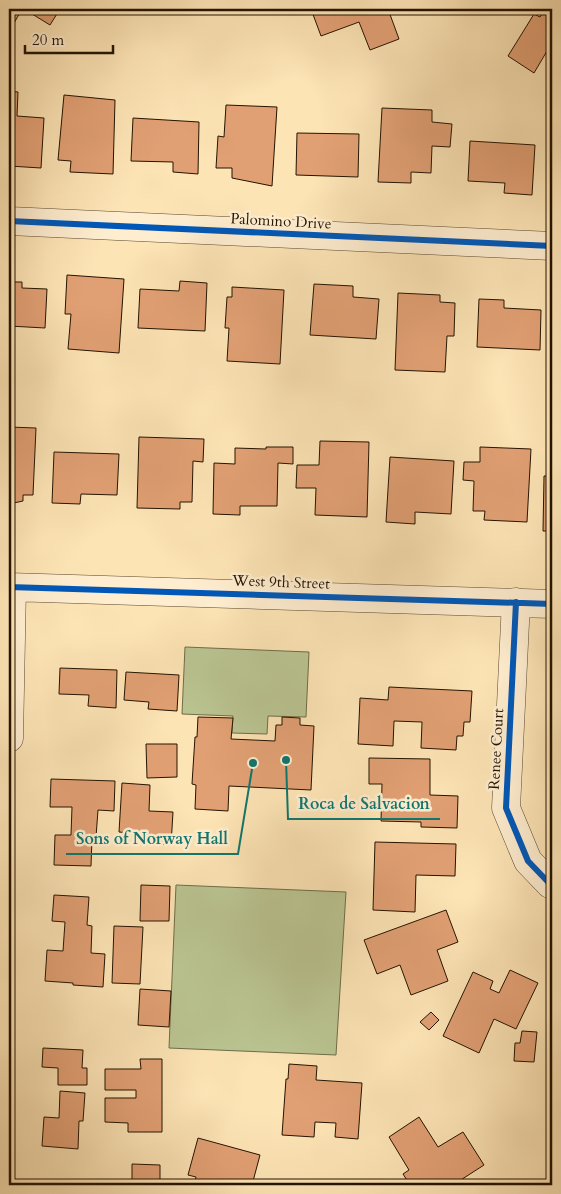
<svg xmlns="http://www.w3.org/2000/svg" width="561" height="1194" font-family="Cardo,serif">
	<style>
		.green { fill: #bac592; stroke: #6f6c49 }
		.building { fill: #e1a074; stroke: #241300 }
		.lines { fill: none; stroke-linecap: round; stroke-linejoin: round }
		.minor-casing { stroke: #5a472d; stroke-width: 29 }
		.minor { stroke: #feedcf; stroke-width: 28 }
		.cycleway-casing { stroke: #feedcf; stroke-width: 9 }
		.cycleway { stroke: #0057b8; stroke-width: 6 }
		.labels { text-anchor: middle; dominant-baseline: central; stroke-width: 5; stroke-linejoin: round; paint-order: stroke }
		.street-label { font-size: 15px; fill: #241300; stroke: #feedcf }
		.leader { fill: none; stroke: #0f766e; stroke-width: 2 }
		.callout-dot { fill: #0f766e; stroke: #feedcf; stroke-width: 2 }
		.callout-label { font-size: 16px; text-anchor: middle; font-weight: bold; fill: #0f766e; stroke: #feedcf; stroke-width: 5; stroke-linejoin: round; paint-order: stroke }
	</style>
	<rect width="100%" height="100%" fill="#fde4b5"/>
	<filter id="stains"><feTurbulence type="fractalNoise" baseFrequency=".004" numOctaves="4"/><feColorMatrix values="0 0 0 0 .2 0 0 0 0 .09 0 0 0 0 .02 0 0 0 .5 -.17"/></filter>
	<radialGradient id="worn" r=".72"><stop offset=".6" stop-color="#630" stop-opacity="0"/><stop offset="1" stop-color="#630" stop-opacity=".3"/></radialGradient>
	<!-- green -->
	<path class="green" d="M185,647L309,652L306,717L268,716L267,734L232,733L233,716L182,714Z
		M176,885L346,892L336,1055L169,1048Z"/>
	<!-- building -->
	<path class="building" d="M9,9H22L9,32Z
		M24,9H60L50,25Z
		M311,9H375L376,13L388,9L399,39L370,50L359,22L321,36Z
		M545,9H552V54L547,51L534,73L508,56L534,14L540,17Z
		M9,91L18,92L17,116L44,118L41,168L9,166Z
		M64,95L115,100L113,174L70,172L71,161L58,160Z
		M226,105L277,107L272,186L232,178V168H216L218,136L224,137Z
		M382,108L432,110V122L452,124L450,147L432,146L431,173L411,172V183L378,182Z
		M133,118L199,122L198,174L173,172V162L131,161Z
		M297,133L359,134L358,177L296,175Z
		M470,141L535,145L532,195L504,193L505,183L468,181Z
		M67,275L124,279L119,353L68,349L71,314H65Z
		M9,277V282H22V288L47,289L45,328L9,326Z
		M180,281L207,283L205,331L138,328L140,289L179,291Z
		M314,284L353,286V297L379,299L376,339L310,335Z
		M232,287L284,290L280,364L227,361L229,328H225L227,297H232Z
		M398,293L440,295V302L455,303L454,336H447L445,372L395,370Z
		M479,299L504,300V308L541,310L540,350L477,347Z
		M9,390H14L13,403H9Z
		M9,427L36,428L33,495H23V501L9,504Z
		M139,437L204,439L203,462L193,461L192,502H180V509L137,508Z
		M320,441L369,442L367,517L315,515L316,488H296L297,465H319Z
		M266,447H293V464L278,463L277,506H240V515L213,514L214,463L235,464V448L266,449Z
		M480,447L531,449L527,522L484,520L485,511H473L474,481L463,480L464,462H480Z
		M54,452L119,454L117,495L81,494L80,504L52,503Z
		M390,457L454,461L451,514L415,512V524L386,522Z
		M544,476H552V531H543Z
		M60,668L117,670L116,708L88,706L89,695L59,694Z
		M126,672L179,675L177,711L148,709L149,702L124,700Z
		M389,687L472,691L470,722H464L463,736H457L456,750L421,748L422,722L394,721L393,746L358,744L360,698L388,700Z
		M198,717L233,718L231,739L275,741L276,725H282V717L300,718V725L314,726L311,790L229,786L228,811L195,809L196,785L192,784L195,737H197Z
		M146,744H177V777L147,778Z
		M369,758L430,759V795L458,796L457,828L421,827V822L381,821L382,784H369Z
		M51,779L115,781L114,811L98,810L96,837H92L91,866L54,865L55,835H71L72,807H50Z
		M122,783L150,785L149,811L173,812L171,845L142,843L143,834L119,832Z
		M375,842L456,844L455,876L416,875L415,912L373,910Z
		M141,885L170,886L169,921H140Z
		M54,895L89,897L87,925L92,926L91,953L105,954L103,987L73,985V983L45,981L47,950L63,951L65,922L52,921Z
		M446,910L458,942L437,950L448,981L411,995L400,965L377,974L364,940Z
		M114,926L143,927L140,984L112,983Z
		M510,970L538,983L516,1029L494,1019L479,1053L443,1036L473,972L493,981L490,989L499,993Z
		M551,979H552V1045H548Z
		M140,989L171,991L169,1027L138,1025Z
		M431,1012L439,1020L429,1030L420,1022Z
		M522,1031L537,1032L534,1062L514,1061L515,1043H520Z
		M43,1048L83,1050L82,1068H87V1085H58V1068L42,1067Z
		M140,1059H162V1132H128V1123L105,1122V1098H136V1090H105V1069H141Z
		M289,1064L317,1066L316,1080L362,1083L358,1139L335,1137L336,1123L315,1122L314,1137L282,1135L286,1079H288Z
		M60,1091L85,1093L83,1121H79L78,1149L42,1146L44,1117L59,1118Z
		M419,1117L438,1147L463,1132L484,1165L453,1185H410L403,1174L409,1170L389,1137Z
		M198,1138L260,1155L252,1185H194L196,1177L188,1175Z
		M132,1164L160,1165V1185H132Z"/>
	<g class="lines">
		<!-- minor casing -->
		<g class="minor-casing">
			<path id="minor" d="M9,221L552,246
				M9,587L552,604
				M516,602L506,808L528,861L550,884
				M9,738L12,587"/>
		</g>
		<!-- minor -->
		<use href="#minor" class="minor"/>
		<!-- cycleway casing -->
		<g class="cycleway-casing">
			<path id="cycleway" d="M9,221L552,246
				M9,587L552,604
				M516,602L506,808L528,861L550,884"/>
		</g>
		<!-- cycleway -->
		<use href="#cycleway" class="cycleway"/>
	</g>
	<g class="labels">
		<!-- street labels -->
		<g class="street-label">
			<text transform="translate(281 221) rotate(3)">Palomino Drive</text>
			<text transform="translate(281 582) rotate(2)">West 9th Street</text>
			<text transform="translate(496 749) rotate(-87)">Renee Court</text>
		</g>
	</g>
	<!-- callouts -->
	<path class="leader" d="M286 760L288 819H440M253 763L238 854H66"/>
	<g class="callout-dot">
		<circle cx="286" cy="760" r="5"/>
		<circle cx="253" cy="763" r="5"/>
	</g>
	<g class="callout-label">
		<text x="364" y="809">Roca de Salvacion</text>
		<text x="152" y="844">Sons of Norway Hall</text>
	</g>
	<!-- margin -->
	<rect width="561" height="1194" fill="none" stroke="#fde4b5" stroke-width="30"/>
	<rect x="10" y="10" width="541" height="1174" fill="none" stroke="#241300" stroke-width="2.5"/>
	<rect x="15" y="15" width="531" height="1164" fill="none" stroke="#241300"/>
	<!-- scale -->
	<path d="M25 45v8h88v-8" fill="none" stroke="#241300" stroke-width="2.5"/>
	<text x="32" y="45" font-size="15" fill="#241300" stroke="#feedcf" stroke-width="4" paint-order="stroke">20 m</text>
	<rect width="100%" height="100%" filter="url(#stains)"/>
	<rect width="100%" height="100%" fill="url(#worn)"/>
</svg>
